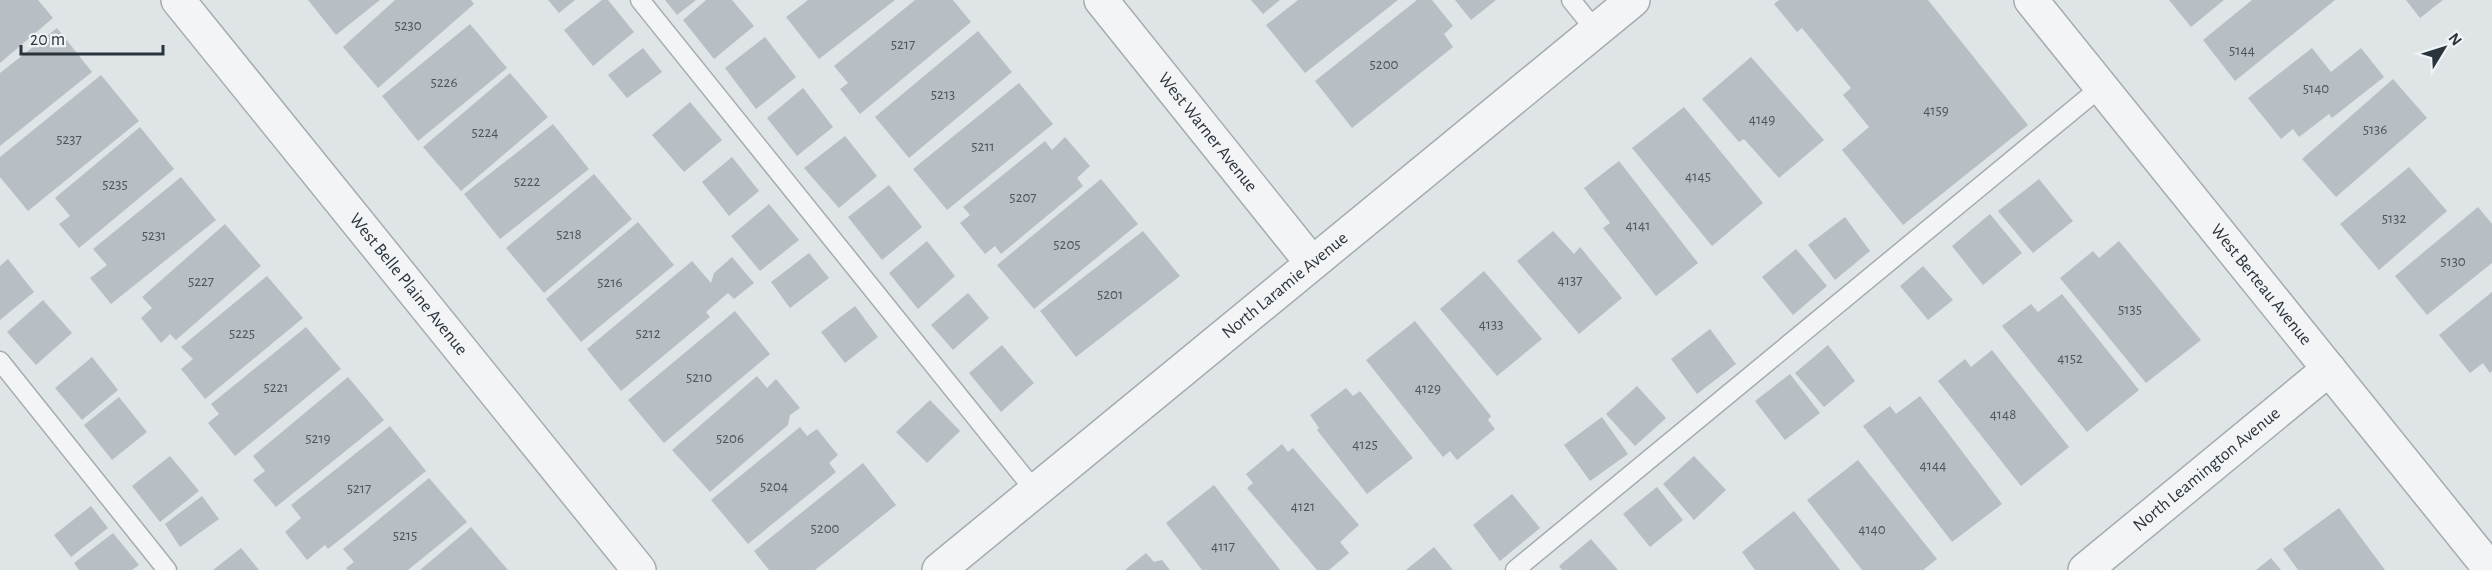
<svg xmlns="http://www.w3.org/2000/svg" width="2492" height="570" font-family="'Alegreya Sans',sans-serif">
	<style>
		.building { fill: #b7bec4 }
		.lines { fill: none; stroke-linecap: round; stroke-linejoin: round }
		.service-casing { stroke: #a5acb1; stroke-width: 21 }
		.minor-casing { stroke: #a5acb1; stroke-width: 36 }
		.tertiary-casing { stroke: #a5acb1; stroke-width: 36 }
		.service { stroke: #f2f4f6; stroke-width: 18 }
		.minor { stroke: #f2f4f6; stroke-width: 33 }
		.tertiary { stroke: #f2f4f6; stroke-width: 33 }
		.labels { text-anchor: middle; dominant-baseline: central; stroke-width: 4.5; stroke-linejoin: round; paint-order: stroke }
		.number-label { font-size: 15px; fill: #4d565f }
		.street-label { font-size: 18px; fill: #2a343d; stroke: #eff3f5 }
	</style>
	<rect width="100%" height="100%" fill="#dfe4e7"/>
	<!-- building -->
	<path class="building" d="M0,0H38L53,18L0,63Z
		M308,0H380L336,35Z
		M395,0H471L474,4L378,88L343,47Z
		M548,0H575L559,13Z
		M602,0H608L634,32L593,66L564,30Z
		M665,0H696L677,15Z
		M706,0H732L754,26L714,59L683,20Z
		M808,0H895L819,59L786,17Z
		M915,0H953L971,22L860,114L840,89L848,83L834,66Z
		M1251,0H1280L1263,14Z
		M1298,0H1398L1305,73L1266,25Z
		M1417,0H1432L1453,26L1444,34L1453,47L1352,128L1315,81Z
		M1455,0H1496L1471,20Z
		M1779,0H1928L2028,125L1903,225L1842,150L1869,127L1843,95L1851,88L1802,28L1797,32L1774,4Z
		M2169,0H2224L2191,27Z
		M2252,0H2335L2235,81L2203,40Z
		M2406,0H2443L2420,18Z
		M470,24L507,68L418,141L382,96Z
		M57,28L92,72L0,146V73Z
		M978,31L1012,72L909,158L875,117Z
		M765,37L796,77L756,109L725,68Z
		M643,48L662,72L627,98L608,75Z
		M2312,48L2331,72L2361,48L2384,77L2332,118L2329,114L2299,137L2293,129L2281,139L2248,98Z
		M1751,57L1824,140L1779,178L1744,139L1739,142L1702,99Z
		M510,73L548,117L461,191L423,147Z
		M101,75L139,121L28,211L0,177V157Z
		M2393,79L2427,118L2336,197L2302,159Z
		M1019,83L1053,124L947,210L913,169Z
		M803,88L833,127L797,156L767,118Z
		M690,102L722,140L684,172L652,135Z
		M1684,107L1763,203L1712,246L1632,148Z
		M553,124L589,169L500,239L464,194Z
		M140,127L174,169L79,248L59,224L70,216L55,198Z
		M845,136L877,176L839,208L804,168Z
		M1065,137L1090,166L1077,178L1083,186L1001,254L995,246L985,254L960,223L970,215L963,207L1045,141L1052,150Z
		M732,157L759,191L729,216L702,182Z
		M1619,161L1698,263L1656,296L1603,228L1610,223L1584,188Z
		M2409,167L2447,211L2379,270L2340,224Z
		M594,174L632,219L544,293L506,248Z
		M181,177L216,220L111,304L90,278L107,265L93,249Z
		M1101,179L1138,224L1034,309L997,265Z
		M2039,179L2073,221L2033,253L1998,211Z
		M889,185L922,227L882,260L848,217Z
		M769,204L799,240L760,271L731,236Z
		M2478,207L2492,224V263L2427,315L2395,276Z
		M1990,214L2022,253L1983,285L1952,246Z
		M1845,217L1870,251L1835,280L1808,245Z
		M638,222L674,265L581,342L546,299Z
		M225,224L261,266L176,340L170,334L161,343L141,318L152,308L142,297Z
		M1143,231L1180,276L1076,357L1040,311Z
		M1553,231L1574,254L1580,247L1622,298L1579,334L1517,261Z
		M927,241L955,276L918,309L889,273Z
		M2119,241L2201,340L2146,383L2060,278L2093,251L2099,258Z
		M1796,249L1827,286L1793,315L1762,277Z
		M809,253L829,278L790,308L771,282Z
		M732,257L754,283L734,299L728,293L706,312L710,317L621,391L587,349L692,261L711,283L714,273Z
		M8,259L34,292L0,320V266Z
		M1923,266L1953,300L1928,320L1900,286Z
		M1484,271L1542,339L1497,376L1440,309Z
		M267,276L303,318L205,399L181,369L193,359L181,347Z
		M2492,292V371L2490,373L2483,363L2470,373L2439,335Z
		M968,293L989,318L953,350L931,325Z
		M2062,294L2139,390L2087,432L2002,326L2031,304L2038,312Z
		M43,300L72,333L36,365L7,332Z
		M855,306L878,337L845,363L821,332Z
		M735,311L770,354L664,443L628,400Z
		M1415,321L1491,416L1488,420L1495,429L1457,460L1450,451L1443,457L1366,360Z
		M306,327L341,369L235,456L208,423L219,414L211,404Z
		M1710,329L1736,364L1697,394L1671,359Z
		M1002,345L1034,383L1001,412L969,373Z
		M1828,345L1855,381L1824,407L1795,373Z
		M1992,350L2069,447L2021,486L1938,381L1965,359L1971,367Z
		M92,357L118,390L82,420L55,388Z
		M1790,374L1820,413L1785,440L1755,401Z
		M757,376L767,388L776,379L800,408L790,415L788,425L710,492L672,450Z
		M348,377L384,420L276,507L253,480L265,471L253,456Z
		M1637,386L1666,418L1635,446L1606,414Z
		M1346,388L1353,396L1360,391L1413,458L1367,494L1317,430L1319,428L1310,415Z
		M1920,396L2002,504L1952,542L1863,426L1890,406L1896,414Z
		M119,397L147,432L112,460L84,425Z
		M930,400L960,431L927,463L896,432Z
		M1602,417L1628,454L1590,481L1564,445Z
		M390,426L426,471L328,549L325,545L307,560L285,532L301,518L291,505Z
		M800,427L807,436L817,429L838,455L829,463L836,472L748,544L711,500Z
		M1282,444L1288,452L1293,448L1359,525L1340,542L1349,553L1329,570H1317L1247,488L1253,483L1246,474Z
		M170,456L199,491L160,522L132,486Z
		M1694,456L1726,490L1694,520L1663,484Z
		M1858,460L1937,559L1923,570H1862L1807,500Z
		M863,463L896,505L815,570H769L754,551Z
		M429,478L467,522L408,570H348L346,568L354,562L343,549Z
		M1214,485L1280,570H1202L1166,523Z
		M1657,487L1683,520L1650,547L1623,514Z
		M1512,494L1540,528L1500,561L1473,525Z
		M202,496L219,519L180,547L165,524Z
		M91,506L108,528L71,557L54,535Z
		M2339,508L2385,570H2298L2283,549Z
		M1794,511L1840,570H1755L1742,552Z
		M471,527L508,570H420Z
		M113,533L139,565L132,570H79L74,563Z
		M1591,539L1618,570H1562L1559,566Z
		M1434,547L1453,570H1406Z
		M241,548L259,570H213Z
		M1146,553L1154,562L1162,560L1170,570H1125Z
		M2271,558L2281,570H2256Z"/>
	<g class="lines">
		<!-- service casing -->
		<g class="service-casing">
			<path id="service" d="M640,0L1035,491
				M1571,0L1596,31
				M0,361L167,570
				M1515,570L2101,87"/>
		</g>
		<!-- minor casing -->
		<g class="minor-casing">
			<g id="minor">
				<path id="s1" d="M178,0L639,570"/>
				<path id="s2" d="M1101,0L1312,263"/>
				<path id="s3" d="M2031,0L2491,570"/>
				<path id="s4" d="M2085,570L2329,369"/>
			</g>
		</g>
		<!-- tertiary casing -->
		<g class="tertiary-casing">
			<g id="tertiary">
				<path id="s5" d="M939,570L1633,0"/>
			</g>
		</g>
		<!-- service -->
		<use href="#service" class="service"/>
		<!-- minor -->
		<use href="#minor" class="minor"/>
		<!-- tertiary -->
		<use href="#tertiary" class="tertiary"/>
	</g>
	<g class="labels">
		<!-- number labels -->
		<g class="number-label">
			<text x="408" y="25">5230</text>
			<text x="903" y="44">5217</text>
			<text x="2242" y="50">5144</text>
			<text x="1384" y="64">5200</text>
			<text x="444" y="82">5226</text>
			<text x="2316" y="88">5140</text>
			<text x="943" y="94">5213</text>
			<text x="1936" y="110">4159</text>
			<text x="1762" y="119">4149</text>
			<text x="2375" y="129">5136</text>
			<text x="485" y="132">5224</text>
			<text x="69" y="139">5237</text>
			<text x="983" y="146">5211</text>
			<text x="1698" y="176">4145</text>
			<text x="527" y="181">5222</text>
			<text x="115" y="184">5235</text>
			<text x="1023" y="197">5207</text>
			<text x="2394" y="218">5132</text>
			<text x="1638" y="225">4141</text>
			<text x="569" y="234">5218</text>
			<text x="154" y="235">5231</text>
			<text x="1067" y="244">5205</text>
			<text x="2453" y="261">5130</text>
			<text x="1570" y="280">4137</text>
			<text x="201" y="281">5227</text>
			<text x="610" y="282">5216</text>
			<text x="1110" y="294">5201</text>
			<text x="2130" y="309">5135</text>
			<text x="1491" y="324">4133</text>
			<text x="242" y="333">5225</text>
			<text x="648" y="333">5212</text>
			<text x="2070" y="358">4152</text>
			<text x="699" y="377">5210</text>
			<text x="276" y="387">5221</text>
			<text x="1428" y="388">4129</text>
			<text x="2003" y="414">4148</text>
			<text x="318" y="438">5219</text>
			<text x="730" y="438">5206</text>
			<text x="1365" y="444">4125</text>
			<text x="1933" y="465">4144</text>
			<text x="774" y="486">5204</text>
			<text x="359" y="488">5217</text>
			<text x="1303" y="506">4121</text>
			<text x="825" y="528">5200</text>
			<text x="1872" y="529">4140</text>
			<text x="405" y="535">5215</text>
			<text x="1223" y="546">4117</text>
		</g>
		<!-- street labels -->
		<g class="street-label">
			<text stroke="none"><textPath href="#s2" startOffset="170">West Warner Avenue</textPath></text>
			<text stroke="none"><textPath href="#s1" startOffset="366">West Belle Plaine Avenue</textPath></text>
			<text stroke="none"><textPath href="#s5" startOffset="448">North Laramie Avenue</textPath></text>
			<text stroke="none"><textPath href="#s3" startOffset="366">West Berteau Avenue</textPath></text>
			<text stroke="none"><textPath href="#s4" startOffset="158">North Leamington Avenue</textPath></text>
		</g>
	</g>
	<!-- north arrow -->
	<g transform="translate(2444 48) rotate(52)" stroke="#eff3f5" stroke-width="4.5" paint-order="stroke">
	<path d="M0-4.5L10 22L0 15L-10 22Z" fill="#2a343d"/>
	<text y="-9" font-size="16" font-weight="bold" text-anchor="middle" fill="#2a343d">N</text>
	</g>
	<!-- scale -->
	<path d="M21 45v9h142v-9" fill="none" stroke="#2a343d" stroke-width="3"/>
	<text x="30" y="45" font-size="18" fill="#2a343d" stroke="#eff3f5" stroke-width="4.5" paint-order="stroke">20 m</text>
</svg>
